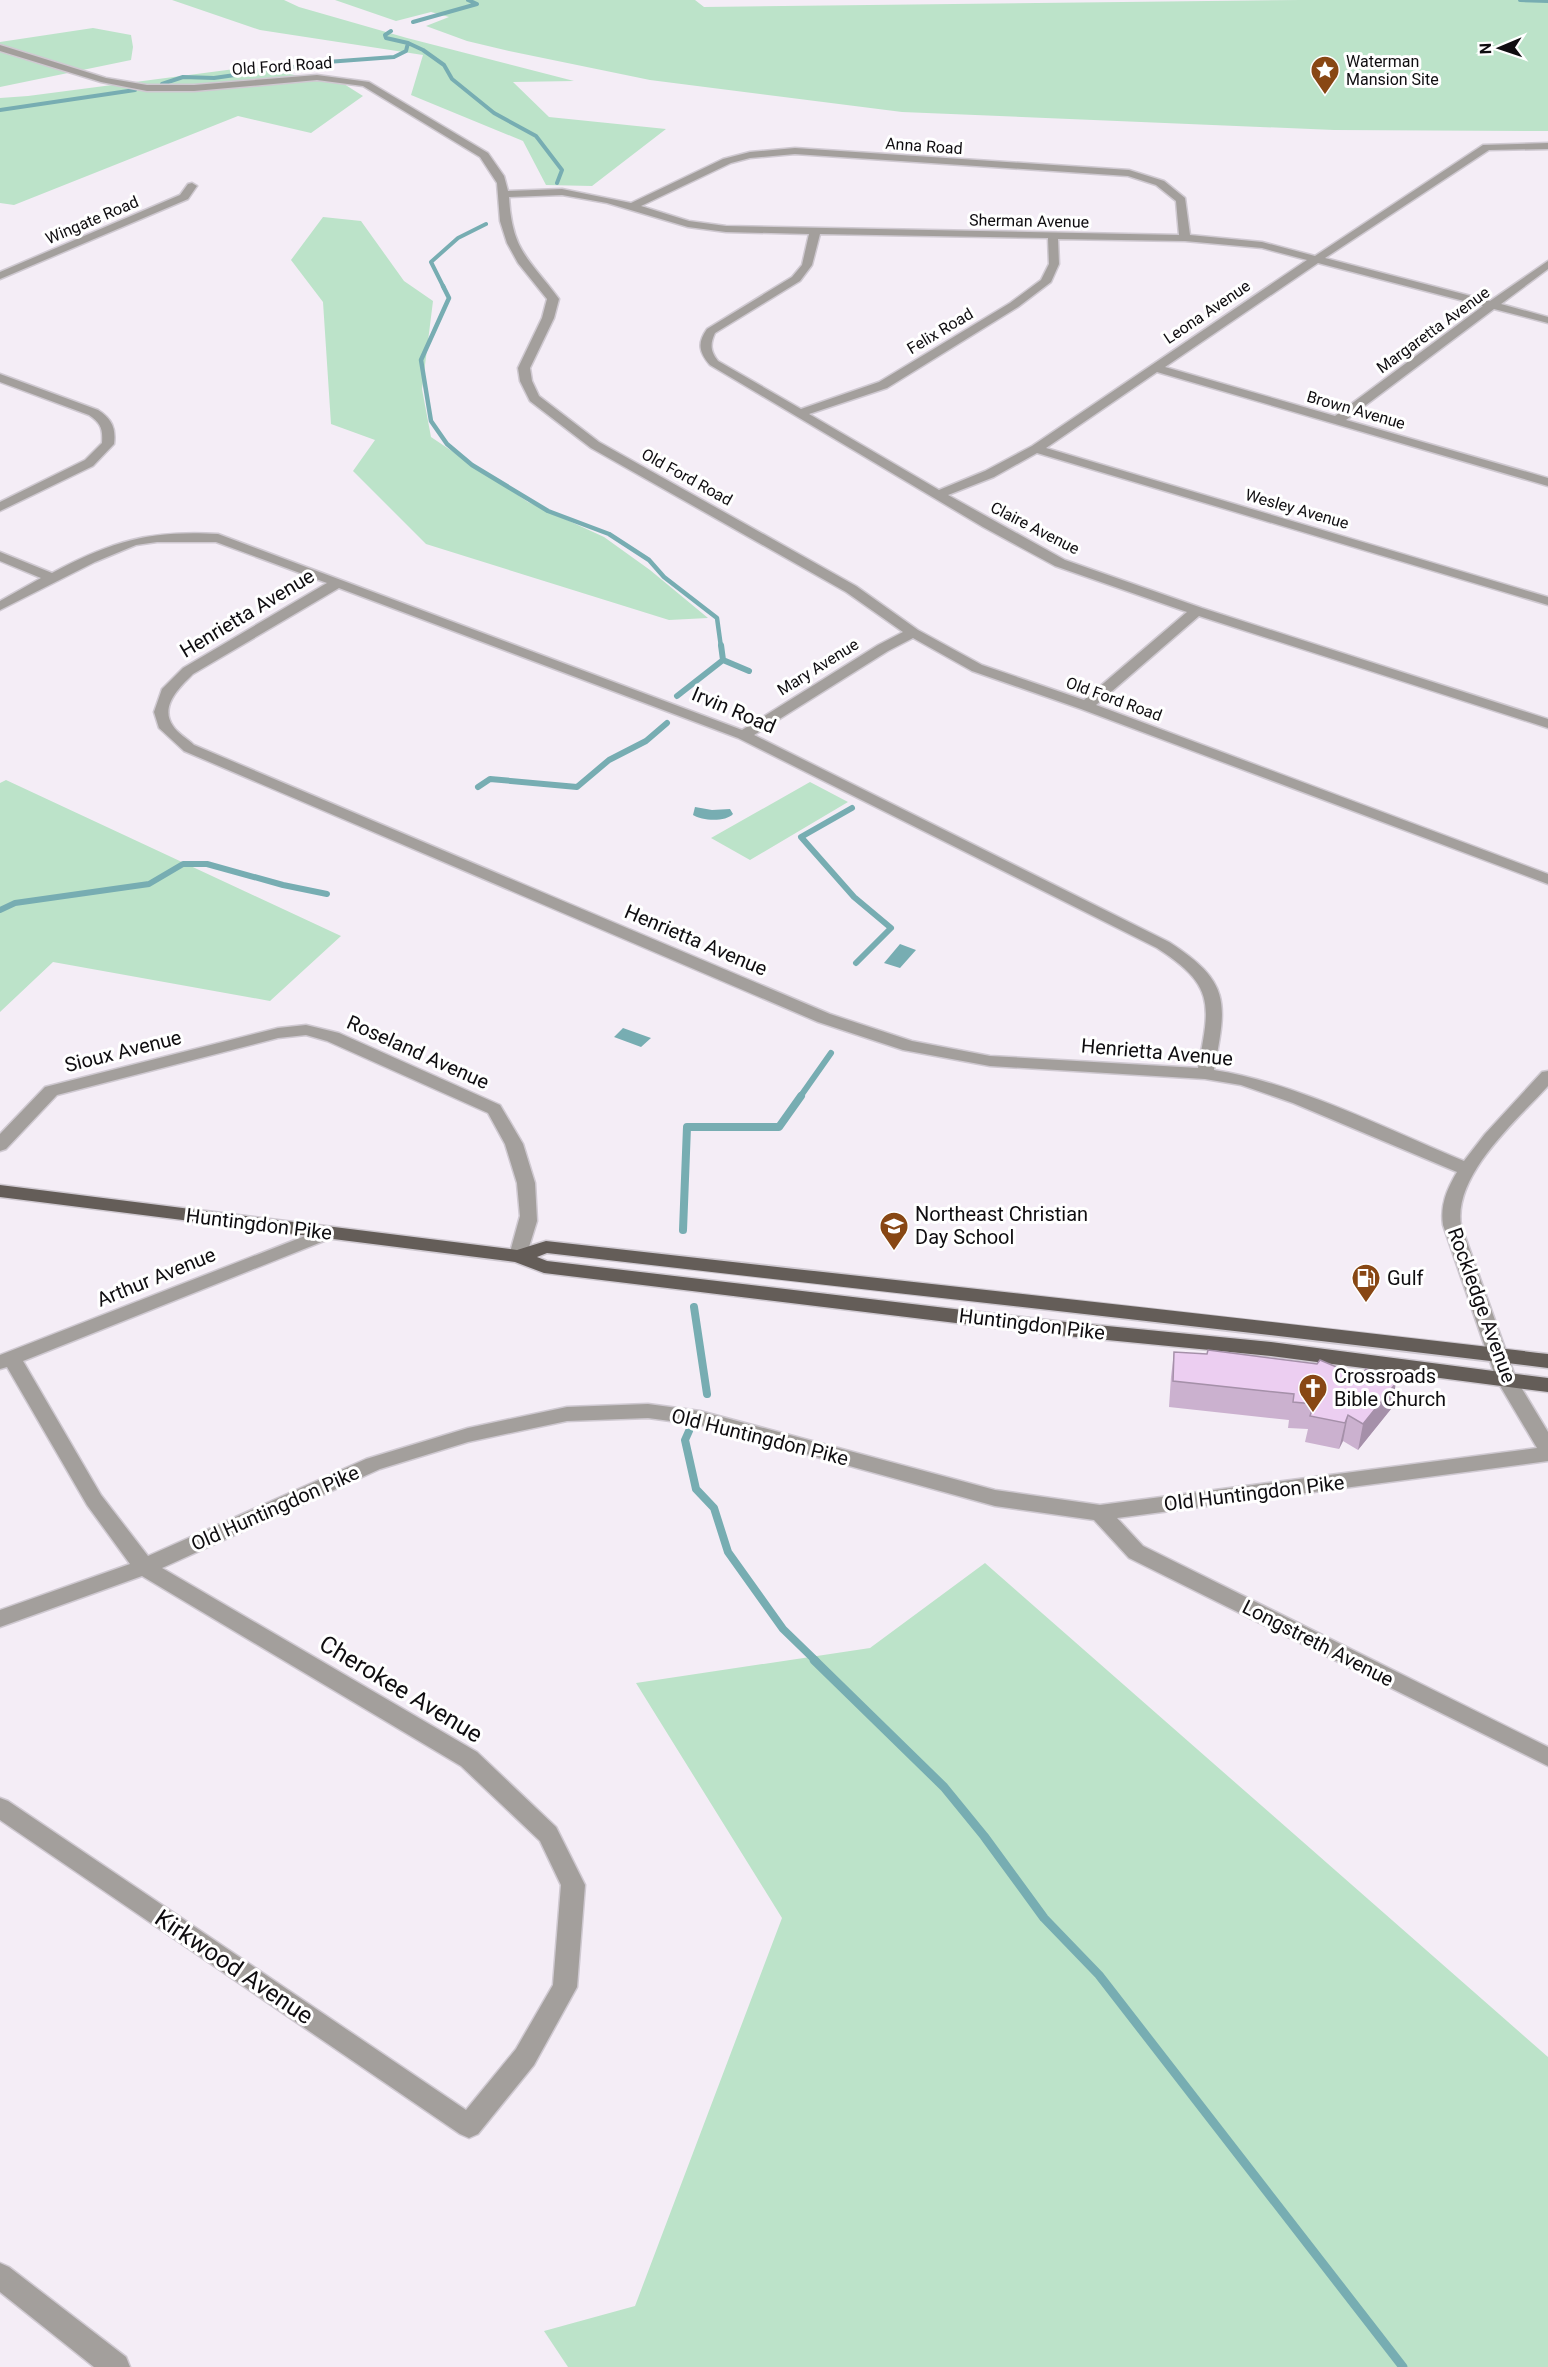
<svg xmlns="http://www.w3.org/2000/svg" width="1548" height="2367" font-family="Roboto,sans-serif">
<rect width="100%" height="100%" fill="#f4edf6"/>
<path fill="#bce3c9" d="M 172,0 L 284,0 L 299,7 L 407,38 L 574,81 L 513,82 L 549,117 L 666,129 L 592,186 L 546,185 L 523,141 L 411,95 L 423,55 L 260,30 Z
M 335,0 L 695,0 L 704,7 L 1301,0 L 1548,0 L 1548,131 L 1334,130 L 902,112 L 650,80 L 509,51 L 467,41 L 426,26 L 449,17 L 431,12 L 396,21 Z
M 93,28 L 131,35 L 133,47 L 131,60 L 0,87 L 0,42 Z
M 250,67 L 344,84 L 363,96 L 311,133 L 238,116 L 14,205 L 0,203 L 0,98 L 28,96 Z
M 323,217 L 361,221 L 404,281 L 433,301 L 422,389 L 431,437 L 528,502 L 604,537 L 650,570 L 708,618 L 669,620 L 426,544 L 353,471 L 375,440 L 331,424 L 323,302 L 291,260 Z
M 6,780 L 341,936 L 270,1001 L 53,962 L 0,1012 L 0,783 Z
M 810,782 L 848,802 L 750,860 L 711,838 Z
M 985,1563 L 1548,2057 L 1548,2367 L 568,2367 L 544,2331 L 635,2306 L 782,1918 L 636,1683 L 870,1648 Z"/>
<path fill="#77adb2" d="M 695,807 L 712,810 L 730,809 L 733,814 C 726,822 702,821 693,815 Z
M 900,944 L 916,950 L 900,968 L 884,963 Z
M 623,1028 L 651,1038 L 641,1047 L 614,1037 Z"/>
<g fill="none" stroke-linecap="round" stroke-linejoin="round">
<path stroke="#77adb2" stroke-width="4" d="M 1520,0 L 1548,1
M 413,22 L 477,4 L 468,0
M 391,31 L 385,35 L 386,38 L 408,43 L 423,50 L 444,65 L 452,79 L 494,113 L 536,136 L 562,170 L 557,183
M 289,69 L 300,64 L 394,57 L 406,51 L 408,43
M 162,84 L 183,77 L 214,78 L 256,72
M 0,110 L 135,90
M 444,288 L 431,262 L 458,238 L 486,224"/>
<path stroke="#77adb2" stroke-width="4.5" d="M 443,286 L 449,298 L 421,360 L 431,421 L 447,444 L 472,465 L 548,511 L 609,534 L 649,560 L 664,577 L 717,618 L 721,647"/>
<path stroke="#77adb2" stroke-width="6" d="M 723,660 L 749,671
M 677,696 L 723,660 L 721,645
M 478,787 L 490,779 L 577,787 L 609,760 L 646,741 L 667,723
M 852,808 L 801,837 L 854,897 L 891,928 L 856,963
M 0,910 L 15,903 L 149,884 L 183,864 L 207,864 L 283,885 L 327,894
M 800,1097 L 831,1053"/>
<path stroke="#77adb2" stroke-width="8" d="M 683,1230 L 687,1127 L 779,1127 L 801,1096
M 694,1307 L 707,1394
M 689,1431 L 685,1440 L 696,1489 L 714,1508 L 728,1552 L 783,1629 L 816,1661"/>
<path stroke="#77adb2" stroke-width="9" d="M 814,1660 L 944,1787 L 984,1836 L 1044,1918 L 1099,1975 L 1403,2367"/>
<g stroke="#cfc9d1" stroke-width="3">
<path id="minor" d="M 0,45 L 106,78 L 147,85 L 194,85 L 317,75 L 369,82 L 488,153 L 504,176 L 508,191 L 562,189 L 631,203 L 723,159 L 750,152 L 795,148 L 1129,170 L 1164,181 L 1185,198 L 1190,235 L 1262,242 L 1315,256 L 1483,145 L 1548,143 L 1548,149 L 1489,150 L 1325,258 L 1490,301 L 1548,261 L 1548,269 L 1501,304 L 1548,317 L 1548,323 L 1494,309 L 1346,420 L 1548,478 L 1548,486 L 1157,372 L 1046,448 L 1548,597 L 1548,605 L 1037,453 L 994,477 L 948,495 L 1065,560 L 1202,608 L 1548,719 L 1548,728 L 1199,616 L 1096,705 L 1548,874 L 1548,884 L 1081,709 L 972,671 L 913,638 L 888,651 L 754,735 L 1169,942 C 1231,982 1227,1002 1214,1070 C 1297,1083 1386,1129 1464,1161 L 1485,1134 L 1542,1072 L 1548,1071 L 1548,1086 C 1517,1120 1453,1175 1461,1225 L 1516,1379 L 1548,1432 L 1548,1461 L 1117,1518 L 1143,1546 L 1548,1747 L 1548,1766 L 1129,1558 L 1094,1520 L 995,1506 L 700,1425 L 648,1418 L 567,1421 L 468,1442 L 380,1469 L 162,1568 L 477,1752 L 556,1827 L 585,1885 L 577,1987 L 534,2065 L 478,2134 L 469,2138 L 460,2134 L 0,1820 L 0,1798 L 8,1801 L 466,2110 L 516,2049 L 553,1985 L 561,1885 L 540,1841 L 461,1766 L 142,1576 L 0,1627 L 0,1610 L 130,1564 L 87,1505 L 7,1367 L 0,1369 L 0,1355 L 328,1227 L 334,1229 L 337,1233 L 334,1237 L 23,1361 L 101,1495 L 148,1556 L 366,1459 L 468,1428 L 567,1407 L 648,1404 L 700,1411 L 995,1490 L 1100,1505 L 1537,1448 L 1496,1379 L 1443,1225 C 1440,1205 1447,1189 1457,1172 L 1293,1103 L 1241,1085 L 1205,1079 L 990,1066 L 903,1050 L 818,1022 L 184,751 L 159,728 L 154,712 L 162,689 L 183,668 L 327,583 L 216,542 L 157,542 L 136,545 L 95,562 L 0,610 L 0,601 L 41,578 L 0,561 L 0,552 L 52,573 C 112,541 150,530 218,534 L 742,730 L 878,645 L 903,632 L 846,592 L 591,448 L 530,401 L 520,381 L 518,368 L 542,318 L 547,299 L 518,263 L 507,243 L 500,221 L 497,183 L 480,157 L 363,86 L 317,80 L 194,91 L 147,91 L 101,82 L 0,51 ZM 795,154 L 1128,176 L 1156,185 L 1176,201 L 1179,235 L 726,226 L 689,221 L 641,206 L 731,163 L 750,158 ZM 562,195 L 607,203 L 688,227 L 726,232 L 809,234 L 802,265 L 792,277 L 707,329 C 697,343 699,352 710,365 L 983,527 L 1055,566 L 1187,612 L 1084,700 L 982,665 L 918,630 L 856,586 L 599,442 L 539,396 L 532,381 L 530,368 L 554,318 L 559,299 C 529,258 512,252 509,197 ZM 820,234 L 1048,238 L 1049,264 L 1041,280 L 1010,303 L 879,382 L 801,409 L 718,361 C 710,351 710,344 715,333 L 800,281 L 812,265 ZM 1058,239 L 1185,241 L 1262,248 L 1307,260 L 1032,446 L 985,471 L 939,490 L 809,414 L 887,388 L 1018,307 L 1051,282 L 1059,264 ZM 1318,263 L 1483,306 L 1335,416 L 1165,367 ZM 339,588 L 738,738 L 1157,948 C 1216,986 1210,1005 1198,1068 L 990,1056 L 912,1041 L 830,1014 L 194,745 C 188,739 177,733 173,726 C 159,706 180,687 193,674 Z
M 192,183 L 197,186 L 188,199 L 0,279 L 0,272 L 180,195 L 188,184 Z
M 0,374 L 98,410 C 112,419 116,428 114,444 L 93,466 L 0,511 L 0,502 L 85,460 L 102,443 C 103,429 101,423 89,415 L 0,382 Z
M 306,1025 L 339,1033 L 500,1105 L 523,1144 L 535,1183 L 537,1221 L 525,1260 L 518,1262 L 511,1260 L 509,1256 L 520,1216 L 517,1183 L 505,1144 L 488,1113 L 327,1041 L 306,1035 L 278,1038 L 57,1095 L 6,1149 L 0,1151 L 0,1134 L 45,1087 L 278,1028 Z
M 0,2263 L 9,2267 L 126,2357 L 130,2367 L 94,2367 L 0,2292 Z"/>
</g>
<g stroke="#cfc9d1" stroke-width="3">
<path id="major" d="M 0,1185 L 517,1250 L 546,1241 C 880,1279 1214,1314 1548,1354 L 1548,1368 C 1215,1327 880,1292 547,1253 L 537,1257 L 547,1261 L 1056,1321 L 1271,1342 L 1548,1378 L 1548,1392 L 1271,1356 L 1056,1335 L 544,1273 L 515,1262 L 0,1197 Z"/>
</g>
<use href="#minor" fill="#a39f9c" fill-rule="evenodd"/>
<use href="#major" fill="#645d58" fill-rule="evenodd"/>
</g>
<path fill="#cbb1cf" d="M 1174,1352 L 1391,1409 L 1358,1450 L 1343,1441 L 1339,1449 L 1305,1442 L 1308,1429 L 1288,1428 L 1289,1420 L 1169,1407 L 1171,1377 Z"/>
<path fill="#a590a9" d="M 1396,1383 L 1391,1409 L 1358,1450 L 1363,1424 Z
M 1348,1415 L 1343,1441 L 1339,1449 L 1345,1423 Z"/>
<path fill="#eccef1" stroke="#a590a9" stroke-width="1.5" d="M 1208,1350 L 1317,1364 L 1320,1360 L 1360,1377 L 1366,1369 L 1396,1383 L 1363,1424 L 1348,1415 L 1345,1423 L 1310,1416 L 1314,1404 L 1293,1402 L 1294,1394 L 1173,1381 L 1174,1352 L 1207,1354 Z"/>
<defs>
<g id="sight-pin" transform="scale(1.5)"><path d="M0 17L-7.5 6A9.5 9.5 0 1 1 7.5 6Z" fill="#884714" stroke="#fff"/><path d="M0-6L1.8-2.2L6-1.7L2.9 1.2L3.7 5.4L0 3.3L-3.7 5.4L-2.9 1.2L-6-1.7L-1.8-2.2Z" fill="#fff"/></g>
<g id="school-pin" transform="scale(1.5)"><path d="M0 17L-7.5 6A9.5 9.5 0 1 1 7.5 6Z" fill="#884714" stroke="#fff"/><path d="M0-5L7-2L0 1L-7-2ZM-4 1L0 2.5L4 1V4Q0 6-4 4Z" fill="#fff"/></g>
<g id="fuel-pin" transform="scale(1.5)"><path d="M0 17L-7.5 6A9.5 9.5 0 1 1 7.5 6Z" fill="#884714" stroke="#fff"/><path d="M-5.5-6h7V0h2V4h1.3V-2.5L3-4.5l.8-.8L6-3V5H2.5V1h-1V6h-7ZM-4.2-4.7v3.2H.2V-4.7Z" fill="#fff"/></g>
<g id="church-pin" transform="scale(1.5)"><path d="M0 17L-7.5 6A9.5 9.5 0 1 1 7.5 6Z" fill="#884714" stroke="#fff"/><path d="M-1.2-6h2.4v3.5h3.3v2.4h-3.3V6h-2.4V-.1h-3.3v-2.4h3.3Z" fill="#fff"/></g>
</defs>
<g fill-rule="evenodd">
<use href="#sight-pin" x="1325" y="70"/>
<use href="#school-pin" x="894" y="1226"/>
<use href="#fuel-pin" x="1366" y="1278"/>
<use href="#church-pin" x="1313" y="1388"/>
</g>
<g text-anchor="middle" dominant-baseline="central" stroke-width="6" stroke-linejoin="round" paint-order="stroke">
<g font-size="16" fill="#0f0d10" stroke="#fff" text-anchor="start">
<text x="1346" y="61">Waterman<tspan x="1346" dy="18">Mansion Site</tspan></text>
</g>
<g font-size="16" fill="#0f0d10" stroke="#fff">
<text transform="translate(282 66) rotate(-4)">Old Ford Road</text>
<text transform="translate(924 146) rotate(4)">Anna Road</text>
<text transform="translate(92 220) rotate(-23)">Wingate Road</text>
<text transform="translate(1029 221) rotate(1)">Sherman Avenue</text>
<text transform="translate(1207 312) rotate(-34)">Leona Avenue</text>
<text transform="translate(1433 330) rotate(-36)">Margaretta Avenue</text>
<text transform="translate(940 331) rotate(-31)">Felix Road</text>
<text transform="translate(1356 410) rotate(16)">Brown Avenue</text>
<text transform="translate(687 477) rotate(29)">Old Ford Road</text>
<text transform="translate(1297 509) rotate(16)">Wesley Avenue</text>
<text transform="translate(1035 528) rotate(27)">Claire Avenue</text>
<text transform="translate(818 667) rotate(-32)">Mary Avenue</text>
<text transform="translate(1114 699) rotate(20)">Old Ford Road</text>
</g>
<g font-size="20" fill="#0f0d10" stroke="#fff">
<text transform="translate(247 613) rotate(-31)">Henrietta Avenue</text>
<text transform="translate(734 710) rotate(23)">Irvin Road</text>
<text transform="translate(696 940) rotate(23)">Henrietta Avenue</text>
<text transform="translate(123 1051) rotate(-14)">Sioux Avenue</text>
<text transform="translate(418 1052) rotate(24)">Roseland Avenue</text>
<text transform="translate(1157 1052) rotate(5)">Henrietta Avenue</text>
<text transform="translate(259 1224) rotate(7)">Huntingdon Pike</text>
<text transform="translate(156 1277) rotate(-22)">Arthur Avenue</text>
<text transform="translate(1482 1305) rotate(70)">Rockledge Avenue</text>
<text transform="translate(1032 1324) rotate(7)">Huntingdon Pike</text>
<text transform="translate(760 1437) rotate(14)">Old Huntingdon Pike</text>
<text transform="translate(1254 1493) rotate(-7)">Old Huntingdon Pike</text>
<text transform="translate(275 1508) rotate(-24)">Old Huntingdon Pike</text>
<text transform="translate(1318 1643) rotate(27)">Longstreth Avenue</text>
</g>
<g font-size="20" fill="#0f0d10" stroke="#fff" text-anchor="start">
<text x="915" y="1214">Northeast Christian<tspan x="915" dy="23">Day School</tspan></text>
<text x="1387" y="1278">Gulf</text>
<text x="1334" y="1376">Crossroads<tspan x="1334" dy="23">Bible Church</tspan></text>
</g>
<g font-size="24" fill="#0f0d10" stroke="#fff">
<text transform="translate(401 1689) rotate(31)">Cherokee Avenue</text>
<text transform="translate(234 1967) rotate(34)">Kirkwood Avenue</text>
</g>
</g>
<g transform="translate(1500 48) rotate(268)" stroke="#ffffff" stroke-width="4.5" paint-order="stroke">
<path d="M0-4.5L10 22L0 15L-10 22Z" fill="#0f0d10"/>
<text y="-9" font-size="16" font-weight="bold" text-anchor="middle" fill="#0f0d10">N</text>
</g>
</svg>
